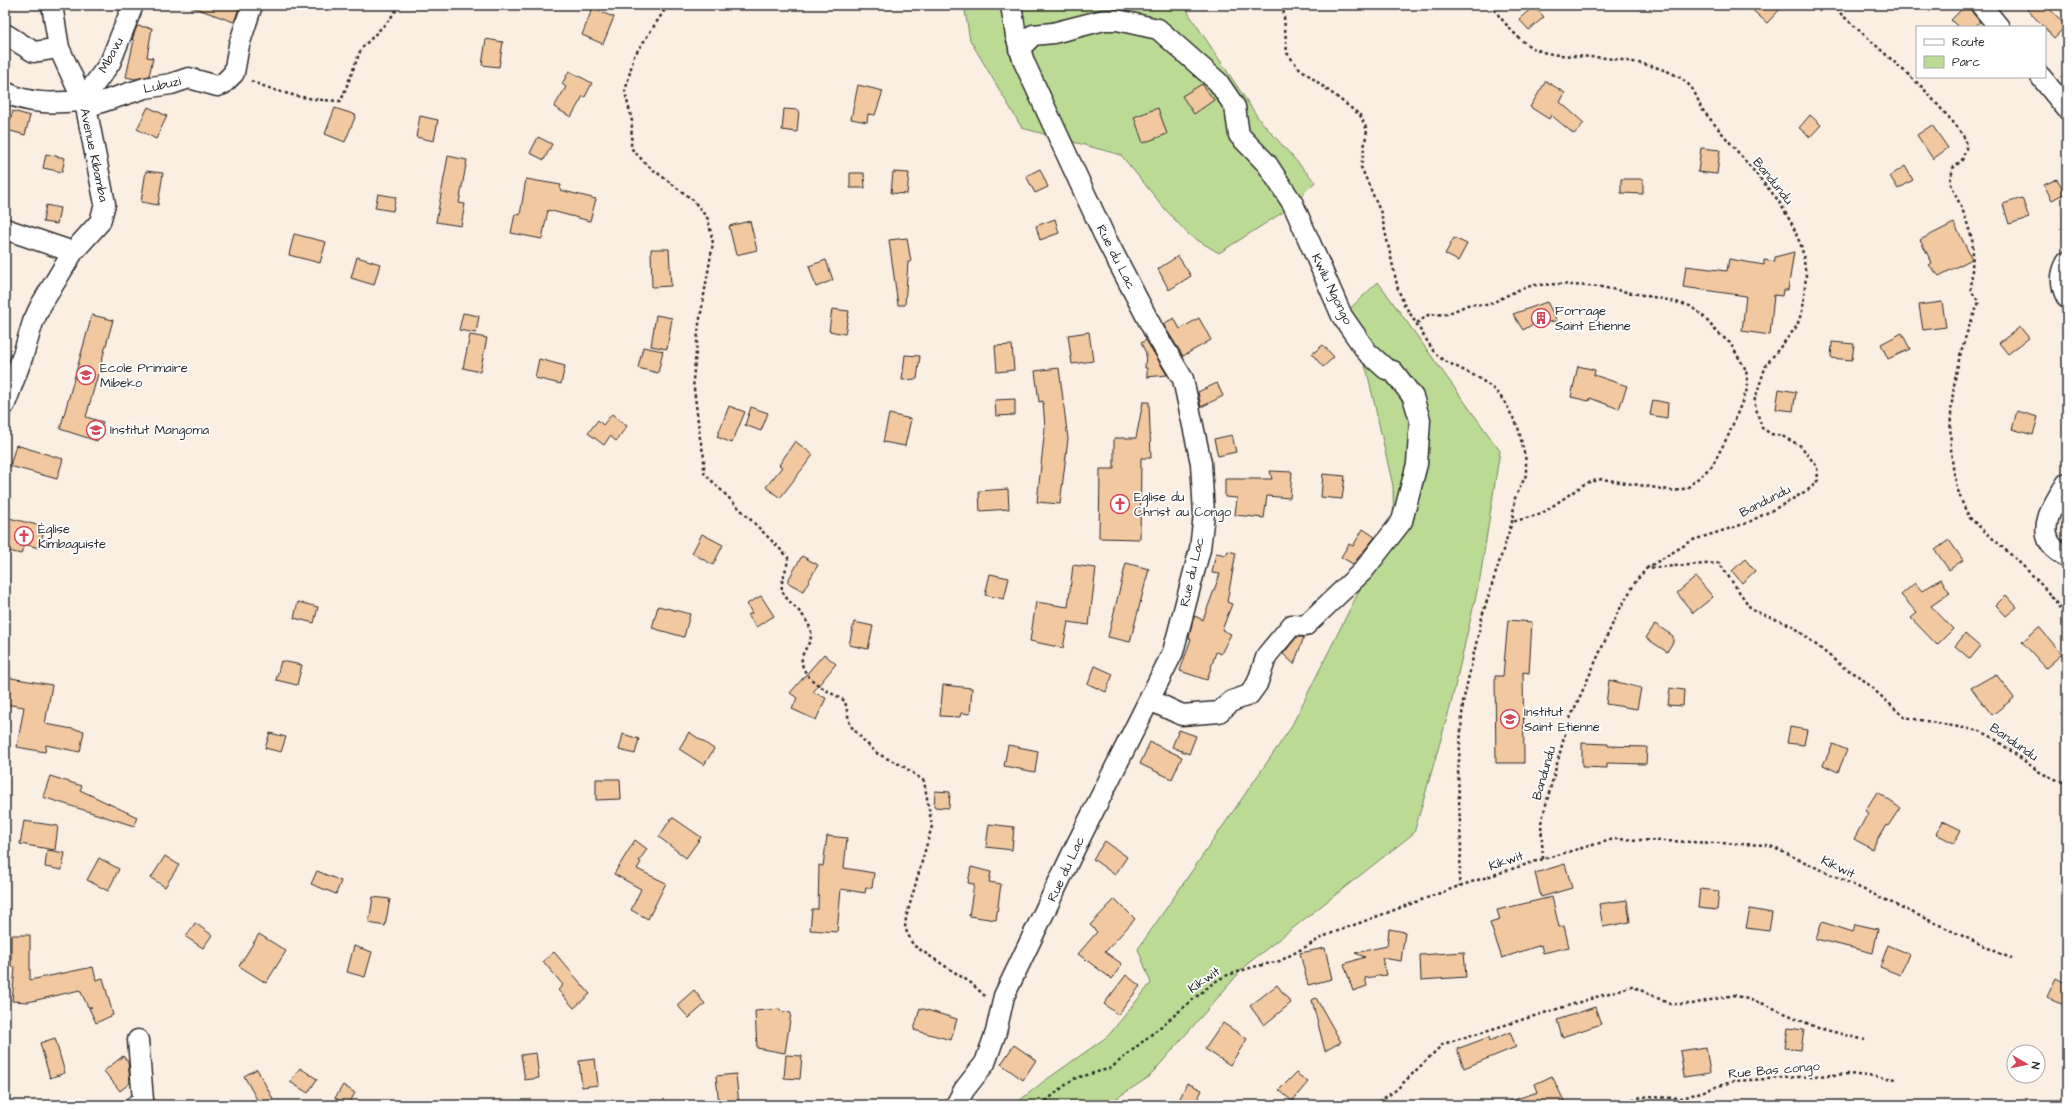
<svg xmlns="http://www.w3.org/2000/svg" width="2072" height="1110" font-family="'Architects Daughter',sans-serif">
<rect width="100%" height="100%" fill="#fbeee3"/>
<filter id="ink" filterUnits="userSpaceOnUse"><feTurbulence type="fractalNoise" baseFrequency=".025" numOctaves="2"/><feDisplacementMap in="SourceGraphic" scale="8" xChannelSelector="R" yChannelSelector="G"/><feConvolveMatrix kernelMatrix="1 2 1 2 8 2 1 2 1" color-interpolation-filters="sRGB"/></filter>
<g filter="url(#ink)">
<path fill="#bbdb95" stroke="#738360" d="M 964,5 L 1186,5 L 1189,14 L 1259,119 L 1315,182 L 1288,209 L 1219,253 L 1189,235 L 1165,209 L 1121,155 L 1022,128 L 970,40 Z
M 1378,282 L 1500,451 L 1480,578 L 1451,704 L 1414,833 L 1246,965 L 1149,1077 L 1106,1105 L 1014,1105 L 1043,1082 L 1108,1036 L 1151,983 L 1138,949 L 1290,729 L 1370,569 L 1394,539 L 1393,486 L 1367,371 L 1342,316 Z"/>
<path fill="#f2c8a1" stroke="#2b2b2b" d="M 193,5 L 240,5 L 234,22 L 192,7 Z
M 1747,5 L 1784,5 L 1767,23 Z
M 1966,5 L 1970,5 L 1972,12 L 1980,22 L 1974,27 L 1958,27 L 1951,20 Z
M 2023,5 L 2046,5 L 2066,26 L 2054,38 Z
M 1534,6 L 1544,17 L 1529,30 L 1519,19 Z
M 592,9 L 614,17 L 603,44 L 582,35 Z
M 137,26 L 152,28 L 147,57 L 153,58 L 149,76 L 135,79 L 126,77 L 134,40 L 132,40 Z
M 486,39 L 503,42 L 499,67 L 482,65 Z
M 569,71 L 592,83 L 585,97 L 583,96 L 571,117 L 554,107 L 566,87 L 562,84 Z
M 1546,81 L 1565,93 L 1560,102 L 1584,123 L 1574,134 L 1551,115 L 1549,119 L 1530,107 Z
M 1202,84 L 1214,100 L 1194,114 L 1182,96 Z
M 858,85 L 883,91 L 875,115 L 868,114 L 867,122 L 851,119 Z
M 148,107 L 167,116 L 156,139 L 137,129 Z
M 335,108 L 356,115 L 345,142 L 325,134 Z
M 1158,108 L 1167,134 L 1143,143 L 1134,117 Z
M 784,109 L 799,110 L 797,132 L 782,130 Z
M 13,111 L 30,116 L 25,135 L 7,130 Z
M 1810,115 L 1821,125 L 1810,137 L 1799,128 Z
M 420,116 L 438,120 L 434,141 L 416,137 Z
M 1932,125 L 1948,148 L 1933,159 L 1917,135 Z
M 538,137 L 552,144 L 544,160 L 530,153 Z
M 1701,148 L 1720,150 L 1717,174 L 1698,172 Z
M 46,154 L 65,158 L 62,172 L 43,168 Z
M 448,156 L 467,160 L 459,203 L 465,204 L 461,226 L 436,222 Z
M 1905,166 L 1913,180 L 1898,189 L 1890,176 Z
M 1040,169 L 1048,187 L 1035,193 L 1026,176 Z
M 146,171 L 163,173 L 158,205 L 141,202 Z
M 893,172 L 909,173 L 907,194 L 891,193 Z
M 850,173 L 864,173 L 865,188 L 850,188 Z
M 526,179 L 561,185 L 560,190 L 596,199 L 590,221 L 548,210 L 542,239 L 511,233 L 515,214 L 520,215 Z
M 1621,179 L 1643,179 L 1643,194 L 1621,193 Z
M 2057,179 L 2065,193 L 2052,200 L 2044,185 Z
M 378,194 L 396,197 L 393,211 L 375,208 Z
M 2022,198 L 2029,218 L 2009,224 L 2003,204 Z
M 46,205 L 60,208 L 57,224 L 43,222 Z
M 1055,219 L 1059,233 L 1040,240 L 1036,226 Z
M 750,221 L 757,250 L 736,255 L 729,226 Z
M 1954,223 L 1972,259 L 1939,276 L 1929,265 L 1932,263 L 1920,240 Z
M 294,234 L 326,242 L 320,263 L 289,255 Z
M 907,238 L 911,262 L 908,262 L 905,305 L 898,305 L 889,240 Z
M 1454,238 L 1467,244 L 1458,261 L 1445,254 Z
M 651,249 L 669,249 L 671,286 L 652,287 Z
M 1794,252 L 1788,290 L 1783,290 L 1782,296 L 1774,295 L 1770,335 L 1742,331 L 1746,296 L 1683,287 L 1686,266 L 1727,271 L 1729,259 L 1764,265 L 1764,260 L 1775,262 L 1775,257 Z
M 1178,256 L 1191,276 L 1169,290 L 1158,269 Z
M 357,257 L 380,264 L 374,285 L 351,278 Z
M 826,260 L 833,280 L 816,287 L 809,266 Z
M 1547,302 L 1557,321 L 1535,323 L 1523,330 L 1513,314 Z
M 1942,302 L 1946,327 L 1923,330 L 1919,305 Z
M 832,309 L 849,311 L 845,334 L 829,331 Z
M 463,313 L 479,316 L 476,333 L 459,330 Z
M 92,315 L 113,320 L 86,417 L 103,422 L 97,441 L 60,429 Z
M 656,315 L 672,318 L 667,349 L 651,346 Z
M 1174,318 L 1180,329 L 1199,318 L 1211,340 L 1183,356 L 1163,324 Z
M 2020,327 L 2029,338 L 2008,354 L 1999,343 Z
M 1089,332 L 1093,361 L 1072,364 L 1068,335 Z
M 1902,333 L 1910,349 L 1888,359 L 1881,344 Z
M 470,335 L 487,338 L 480,372 L 463,368 Z
M 1146,340 L 1167,375 L 1147,377 L 1147,368 L 1145,368 L 1146,353 L 1141,343 Z
M 1832,342 L 1854,344 L 1852,360 L 1831,358 Z
M 1012,345 L 1014,370 L 997,372 L 995,346 Z
M 1323,345 L 1334,357 L 1323,367 L 1312,354 Z
M 643,347 L 663,351 L 658,373 L 638,368 Z
M 905,355 L 920,356 L 917,379 L 902,380 Z
M 539,359 L 565,366 L 561,384 L 535,378 Z
M 1578,366 L 1595,370 L 1594,375 L 1627,386 L 1619,409 L 1590,398 L 1589,401 L 1571,397 Z
M 1059,368 L 1068,439 L 1060,504 L 1037,502 L 1045,428 L 1043,401 L 1039,402 L 1035,371 Z
M 1217,383 L 1223,396 L 1201,407 L 1198,392 Z
M 1779,389 L 1796,392 L 1793,411 L 1776,409 Z
M 1015,399 L 1015,415 L 996,416 L 995,400 Z
M 1653,400 L 1668,403 L 1667,418 L 1650,415 Z
M 1143,402 L 1149,402 L 1151,458 L 1141,458 L 1140,539 L 1099,538 L 1100,469 L 1114,469 L 1114,438 L 1136,438 Z
M 729,406 L 745,412 L 732,443 L 717,437 Z
M 751,407 L 768,413 L 761,431 L 745,425 Z
M 2017,411 L 2038,417 L 2033,435 L 2012,429 Z
M 612,414 L 627,426 L 616,441 L 610,436 L 604,445 L 588,433 L 598,420 L 603,425 Z
M 889,414 L 911,419 L 905,446 L 883,442 Z
M 1232,435 L 1236,452 L 1218,456 L 1214,439 Z
M 795,441 L 813,455 L 780,498 L 766,487 L 782,467 L 779,465 Z
M 16,445 L 63,459 L 57,479 L 10,466 Z
M 1270,471 L 1292,472 L 1290,498 L 1267,496 L 1264,518 L 1235,515 L 1237,498 L 1225,497 L 1225,479 L 1272,479 Z
M 1323,474 L 1345,476 L 1342,499 L 1321,497 Z
M 1008,489 L 1009,509 L 980,511 L 979,491 Z
M 5,517 L 45,527 L 39,548 L 24,544 L 21,554 L 5,550 Z
M 1363,529 L 1375,537 L 1353,564 L 1341,557 L 1349,544 L 1353,546 Z
M 702,534 L 723,545 L 713,565 L 692,553 Z
M 1949,540 L 1963,560 L 1949,570 L 1935,550 Z
M 1228,551 L 1236,553 L 1227,602 L 1232,604 L 1222,630 L 1231,634 L 1221,654 L 1216,652 L 1207,680 L 1180,671 L 1191,639 L 1189,638 L 1193,620 L 1195,616 L 1203,620 L 1220,574 L 1212,573 L 1216,553 L 1226,555 Z
M 802,556 L 818,565 L 803,591 L 787,582 Z
M 1745,559 L 1755,571 L 1742,583 L 1732,571 Z
M 1126,563 L 1149,569 L 1130,642 L 1108,637 Z
M 1073,565 L 1096,568 L 1089,625 L 1068,622 L 1063,648 L 1030,641 L 1036,602 L 1068,607 Z
M 990,574 L 1009,578 L 1004,599 L 985,595 Z
M 1696,577 L 1713,597 L 1693,613 L 1677,593 Z
M 1941,579 L 1950,593 L 1931,606 L 1953,629 L 1937,645 L 1911,618 L 1917,613 L 1901,595 L 1915,583 L 1922,591 Z
M 2006,595 L 2017,607 L 2006,616 L 1996,605 Z
M 761,596 L 774,616 L 756,627 L 748,615 L 752,613 L 747,604 Z
M 298,602 L 318,607 L 314,623 L 294,618 Z
M 658,606 L 690,614 L 684,637 L 652,628 Z
M 1508,620 L 1532,622 L 1529,673 L 1523,672 L 1524,763 L 1496,763 L 1495,676 L 1503,676 Z
M 854,622 L 873,626 L 868,649 L 849,645 Z
M 1655,624 L 1673,636 L 1673,642 L 1667,652 L 1646,638 Z
M 2039,627 L 2062,654 L 2046,668 L 2022,642 Z
M 1965,634 L 1980,647 L 1970,659 L 1955,646 Z
M 1297,637 L 1304,637 L 1294,664 L 1283,654 Z
M 824,654 L 836,664 L 813,692 L 826,698 L 816,720 L 792,709 L 797,698 L 790,693 Z
M 281,661 L 302,665 L 297,685 L 276,680 Z
M 1095,666 L 1113,674 L 1106,692 L 1088,684 Z
M 1996,674 L 2014,698 L 1992,715 L 1971,688 Z
M 5,677 L 52,685 L 45,724 L 84,731 L 80,752 L 46,745 L 45,752 L 17,747 L 24,707 L 5,704 Z
M 1609,680 L 1641,688 L 1637,709 L 1606,704 Z
M 943,685 L 972,688 L 970,714 L 961,713 L 960,717 L 940,716 Z
M 1670,688 L 1684,690 L 1683,706 L 1668,705 Z
M 1790,727 L 1807,730 L 1804,745 L 1787,743 Z
M 1179,730 L 1196,736 L 1189,754 L 1172,747 Z
M 689,732 L 714,749 L 704,765 L 679,749 Z
M 270,733 L 286,737 L 281,752 L 265,748 Z
M 623,734 L 639,739 L 635,754 L 619,750 Z
M 1150,742 L 1182,757 L 1172,779 L 1140,764 Z
M 1582,743 L 1608,744 L 1608,746 L 1647,747 L 1646,764 L 1607,763 L 1607,768 L 1582,767 Z
M 1833,744 L 1847,750 L 1838,772 L 1823,765 Z
M 1008,745 L 1038,751 L 1035,772 L 1004,766 Z
M 50,776 L 82,786 L 80,790 L 137,817 L 134,826 L 43,797 Z
M 596,779 L 620,779 L 621,799 L 596,800 Z
M 935,791 L 950,792 L 949,808 L 934,807 Z
M 1877,792 L 1900,808 L 1888,826 L 1886,825 L 1872,849 L 1854,839 L 1868,813 L 1865,811 Z
M 672,817 L 701,837 L 686,858 L 659,837 Z
M 24,821 L 58,826 L 55,850 L 20,844 Z
M 1943,821 L 1961,830 L 1954,843 L 1936,834 Z
M 989,824 L 1014,827 L 1012,850 L 986,847 Z
M 827,836 L 847,838 L 844,868 L 874,873 L 872,888 L 866,888 L 865,893 L 841,889 L 837,932 L 810,930 L 812,909 L 818,909 L 819,865 L 823,866 Z
M 635,840 L 647,849 L 639,861 L 641,862 L 637,869 L 666,883 L 648,919 L 631,910 L 641,889 L 614,874 Z
M 1105,841 L 1127,857 L 1115,875 L 1093,859 Z
M 47,850 L 65,853 L 62,870 L 45,867 Z
M 165,856 L 179,865 L 165,887 L 151,878 Z
M 99,858 L 119,869 L 108,891 L 87,880 Z
M 1565,864 L 1572,888 L 1541,897 L 1535,873 Z
M 971,867 L 991,872 L 989,882 L 1001,884 L 996,920 L 969,916 L 974,884 L 968,883 Z
M 317,871 L 341,881 L 336,894 L 311,884 Z
M 1700,889 L 1719,891 L 1717,910 L 1698,908 Z
M 373,897 L 390,899 L 385,926 L 369,923 Z
M 1552,897 L 1559,927 L 1564,926 L 1569,947 L 1543,953 L 1541,945 L 1502,958 L 1490,923 L 1500,920 L 1497,910 Z
M 1115,899 L 1135,919 L 1105,952 L 1122,964 L 1112,979 L 1078,954 L 1097,932 L 1090,925 Z
M 1627,900 L 1630,922 L 1603,927 L 1599,904 Z
M 1750,909 L 1772,913 L 1769,931 L 1746,928 Z
M 1822,922 L 1853,932 L 1855,924 L 1878,929 L 1873,953 L 1816,939 Z
M 195,923 L 212,935 L 203,948 L 186,937 Z
M 1389,929 L 1405,932 L 1401,961 L 1382,958 L 1386,975 L 1365,978 L 1367,986 L 1353,991 L 1344,964 L 1365,957 L 1355,953 L 1387,946 Z
M 259,934 L 286,951 L 266,983 L 239,966 Z
M 11,935 L 30,935 L 30,980 L 93,967 L 96,980 L 103,978 L 113,1015 L 96,1023 L 89,1008 L 92,1007 L 88,1007 L 80,990 L 28,1002 L 12,1001 L 15,967 L 11,967 Z
M 1888,945 L 1909,954 L 1900,975 L 1880,967 Z
M 354,946 L 372,952 L 365,977 L 347,972 Z
M 1325,948 L 1332,979 L 1308,985 L 1300,953 Z
M 554,952 L 590,994 L 574,1008 L 558,990 L 563,985 L 543,961 Z
M 1464,952 L 1466,977 L 1421,980 L 1420,955 Z
M 1126,975 L 1140,986 L 1118,1015 L 1104,1004 Z
M 2056,978 L 2067,984 L 2067,1007 L 2047,997 Z
M 1277,985 L 1291,1003 L 1264,1025 L 1250,1006 Z
M 694,990 L 705,1004 L 689,1018 L 677,1005 Z
M 1316,998 L 1341,1042 L 1325,1051 L 1312,1000 Z
M 1595,1007 L 1601,1024 L 1562,1037 L 1557,1020 Z
M 920,1008 L 957,1019 L 951,1040 L 914,1030 Z
M 780,1009 L 780,1011 L 791,1013 L 785,1053 L 757,1048 L 755,1011 Z
M 1223,1023 L 1247,1039 L 1230,1065 L 1205,1049 Z
M 1788,1028 L 1804,1030 L 1801,1050 L 1785,1048 Z
M 1510,1032 L 1516,1047 L 1464,1068 L 1457,1049 L 1489,1037 L 1490,1041 Z
M 55,1038 L 65,1073 L 50,1078 L 40,1043 Z
M 1014,1045 L 1036,1060 L 1023,1080 L 1001,1064 Z
M 1706,1047 L 1710,1073 L 1684,1077 L 1680,1051 Z
M 536,1053 L 539,1078 L 525,1080 L 521,1055 Z
M 786,1055 L 802,1056 L 800,1079 L 784,1078 Z
M 123,1056 L 128,1062 L 130,1083 L 120,1091 L 104,1071 Z
M 595,1059 L 598,1085 L 582,1087 L 579,1061 Z
M 300,1068 L 317,1079 L 308,1093 L 290,1082 Z
M 257,1069 L 273,1099 L 262,1105 L 260,1105 L 244,1076 Z
M 1296,1073 L 1308,1082 L 1292,1101 L 1279,1090 Z
M 736,1074 L 739,1105 L 719,1105 L 716,1076 Z
M 1552,1076 L 1566,1105 L 1507,1105 L 1507,1102 L 1538,1092 L 1535,1084 Z
M 1187,1083 L 1202,1090 L 1195,1105 L 1177,1105 Z
M 343,1085 L 355,1093 L 348,1105 L 335,1098 Z"/>
<g fill="none" stroke-linecap="round" stroke-linejoin="round">
<g stroke="#2b2b2b" stroke-width="23">
<path id="minor" d="M 1981,5 L 1999,27
M 5,34 L 34,52 L 59,48
M 1019,49 L 1033,35 L 1053,33 L 1104,20 L 1117,20 L 1158,29 L 1218,82 L 1235,107 L 1239,135 L 1267,164 L 1293,204 L 1342,316 L 1367,352 L 1386,369 L 1393,371 L 1413,397 L 1420,420 L 1417,464 L 1402,521 L 1363,571 L 1305,626 L 1292,625 L 1267,655 L 1257,684 L 1249,695 L 1232,701 L 1219,712 L 1182,715 L 1150,700
M 2041,77 L 2067,109
M 5,92 C 30,105 55,103 82,101 L 110,63 L 133,5
M 86,107 L 145,88 L 171,84 L 189,78 L 217,86 L 223,84 L 234,73 L 239,45 L 252,5
M 5,229 L 73,252
M 2067,262 C 2060,274 2060,285 2067,298
M 5,404 L 23,355 L 33,322 L 41,305 L 73,252 L 100,222 L 105,204 L 86,107 L 59,48 L 52,5
M 2067,483 C 2056,500 2035,529 2054,548 C 2058,552 2063,554 2067,557
M 136,1105 L 143,1100 L 138,1040
M 956,1105 L 964,1090 L 985,1063 L 996,1032 L 1004,996 L 1075,848 L 1173,652 L 1200,549 L 1204,514 L 1201,463 L 1183,379 L 1154,331 L 1104,235 L 1024,62 L 1016,36 L 1011,5"/>
</g>
<path stroke="#2b2b2b" stroke-width="2.5" stroke-dasharray="3 3" stroke-linecap="butt" d="M 668,5 L 634,56 L 625,92 L 632,121 L 631,148 L 647,165 L 693,200 L 708,219 L 713,243 L 699,324 L 693,380 L 700,438 L 704,457 L 704,473 L 788,557 C 788,568 780,581 782,589 C 784,602 808,613 811,632 C 812,642 806,646 803,654 C 795,677 830,692 845,701 L 850,725 L 864,741 L 878,754 L 903,766 L 924,781 L 932,826 L 906,918 L 905,928 L 913,945 L 971,983 L 985,996
M 1283,5 L 1287,53 L 1298,67 L 1360,115 L 1367,130 L 1361,167 L 1381,213 L 1398,289 L 1404,304 L 1434,352 L 1443,360 L 1479,378 L 1495,390 L 1504,401 L 1518,427 L 1526,461 L 1526,475 L 1515,498 L 1512,522 L 1483,613 L 1463,702 L 1458,774 L 1461,849 L 1459,886
M 1490,5 C 1503,20 1516,39 1533,48 C 1551,57 1571,55 1590,57 C 1616,58 1670,65 1688,84 C 1695,91 1698,100 1701,108 L 1778,200 L 1792,224 L 1802,248 L 1806,275 L 1803,308 L 1797,326 L 1766,365 L 1754,402 L 1762,428 L 1771,434 L 1782,436 L 1801,446 L 1817,467 L 1818,480 L 1811,488 L 1786,503 L 1747,523 L 1693,540 L 1647,568
M 1831,5 L 1922,87 L 1958,128 L 1966,140 L 1966,149 L 1962,160 L 1953,168 L 1950,182 L 1965,216 L 1972,239 L 1973,249 L 1971,291 L 1979,302 C 1974,315 1968,328 1964,342 C 1948,392 1942,472 1970,518 C 2004,550 2044,579 2067,620
M 251,81 C 282,94 307,100 341,101 L 361,49 L 389,20 L 400,5
M 1417,323 L 1428,315 L 1447,314 L 1470,304 L 1488,305 L 1518,290 L 1534,285 L 1560,284 L 1601,287 L 1668,300 L 1690,306 L 1702,315 L 1717,332 L 1730,343 L 1746,370 L 1748,387 L 1729,434 L 1712,466 L 1687,488 L 1675,491 L 1602,479 L 1586,483 L 1541,514 L 1512,522
M 1543,859 L 1541,823 L 1568,723 L 1617,614 L 1636,581 L 1647,568 L 1719,563 L 1752,610 L 1793,626 L 1843,667 L 1859,676 L 1904,717 L 1980,731 L 1992,737 L 2041,773 L 2067,784
M 1041,1105 L 1073,1079 L 1111,1068 L 1213,983 L 1225,976 L 1253,967 L 1280,961 L 1327,935 L 1459,886 L 1543,859 L 1614,839 L 1768,845 L 2012,959
M 1374,1105 L 1396,1090 L 1443,1044 L 1632,986 L 1670,1004 L 1692,1004 L 1734,995 L 1764,1004 L 1818,1028 L 1865,1040
M 1609,1105 L 1642,1097 L 1683,1098 L 1734,1081 L 1848,1074 L 1897,1079"/>
<use href="#minor" stroke="#fff" stroke-width="20"/>
</g>
</g>
<defs>
<g id="building-ring" transform="scale(1)"><circle r="9.5" fill="#fff" stroke="#d1495b" stroke-width="1.5"/><path d="M-4-6H4V6H1V3H-1V6H-4ZM-2.5-4.3h1.7v1.8h-1.7ZM.8-4.3h1.7v1.8H.8ZM-2.5-1h1.7V.8h-1.7ZM.8-1h1.7V.8H.8Z" fill="#d1495b"/></g>
<g id="school-ring" transform="scale(1)"><circle r="9.5" fill="#fff" stroke="#d1495b" stroke-width="1.5"/><path d="M0-5L7-2L0 1L-7-2ZM-4 1L0 2.5L4 1V4Q0 6-4 4Z" fill="#d1495b"/></g>
<g id="church-ring" transform="scale(1)"><circle r="9.5" fill="#fff" stroke="#d1495b" stroke-width="1.5"/><path d="M-1.2-6h2.4v3.5h3.3v2.4h-3.3V6h-2.4V-.1h-3.3v-2.4h3.3Z" fill="#d1495b"/></g>
</defs>
<g fill-rule="evenodd">
<use href="#building-ring" x="1541" y="318"/>
<use href="#school-ring" x="86" y="375"/>
<use href="#school-ring" x="96" y="430"/>
<use href="#church-ring" x="1120" y="504"/>
<use href="#church-ring" x="24" y="536"/>
<use href="#school-ring" x="1510" y="719"/>
</g>
<g text-anchor="middle" dominant-baseline="central" stroke-width="3.5" stroke-linejoin="round" paint-order="stroke">
<g font-size="13" fill="#2b2b2b" stroke="#fff">
<text transform="translate(111 55) rotate(-62)">Mbavu</text>
<text transform="translate(162 85) rotate(-13)">Lubuzi</text>
<text transform="translate(94 155) rotate(78)">Avenue Kibamba</text>
<text transform="translate(1773 181) rotate(51)">Bandundu</text>
<text transform="translate(1116 257) rotate(63)">Rue du Lac</text>
<text transform="translate(1332 289) rotate(64)">Kwilu Ngongo</text>
<text transform="translate(1765 501) rotate(-27)">Bandundu</text>
<text transform="translate(1192 572) rotate(-77)">Rue du Lac</text>
<text transform="translate(2014 742) rotate(35)">Bandundu</text>
<text transform="translate(1544 773) rotate(-74)">Bandundu</text>
<text transform="translate(1506 861) rotate(-19)">Kikwit</text>
<text transform="translate(1838 867) rotate(25)">Kikwit</text>
<text transform="translate(1066 869) rotate(-65)">Rue du Lac</text>
<text transform="translate(1204 980) rotate(-35)">Kikwit</text>
<text transform="translate(1774 1070) rotate(-5)">Rue Bas congo</text>
</g>
<g font-size="13" fill="#2b2b2b" stroke="#fff" text-anchor="start">
<text x="1555" y="311">Forrage<tspan x="1555" dy="15">Saint Etienne</tspan></text>
<text x="100" y="368">Ecole Primaire<tspan x="100" dy="15">Mibeko</tspan></text>
<text x="110" y="430">Institut Mangoma</text>
<text x="1134" y="497">Eglise du<tspan x="1134" dy="15">Christ au Congo</tspan></text>
<text x="38" y="529">Église<tspan x="38" dy="15">Kimbaguiste</tspan></text>
<text x="1524" y="712">Institut<tspan x="1524" dy="15">Saint Etienne</tspan></text>
</g>
</g>
<rect width="2072" height="1110" fill="none" stroke="#fff" stroke-width="20"/>
<rect x="10" y="10" width="2052" height="1090" fill="none" stroke="#2b2b2b" stroke-width="1.5" filter="url(#ink)"/>
<rect x="1916" y="26" width="130" height="52" fill="#ffffff" stroke="#aaaaaa"/>
<rect x="1924" y="39" width="20" height="6" fill="#ffffff" stroke="#aaaaaa"/>
<text x="1952" y="46" font-size="12" fill="#2b2b2b">Route</text>
<rect x="1924" y="56" width="20" height="12" fill="#bbdb95" stroke="#aaaaaa"/>
<text x="1952" y="66" font-size="12" fill="#2b2b2b">Parc</text>
<g transform="translate(2026 1064) rotate(99)"><circle r="19" fill="#ffffff" stroke="#aaaaaa"/>
<path d="M0-3L7 15L0 10L-7 15Z" fill="#d1495b"/>
<text y="-6" font-size="11" font-weight="bold" text-anchor="middle" fill="#2b2b2b">N</text>
</g>
</svg>
